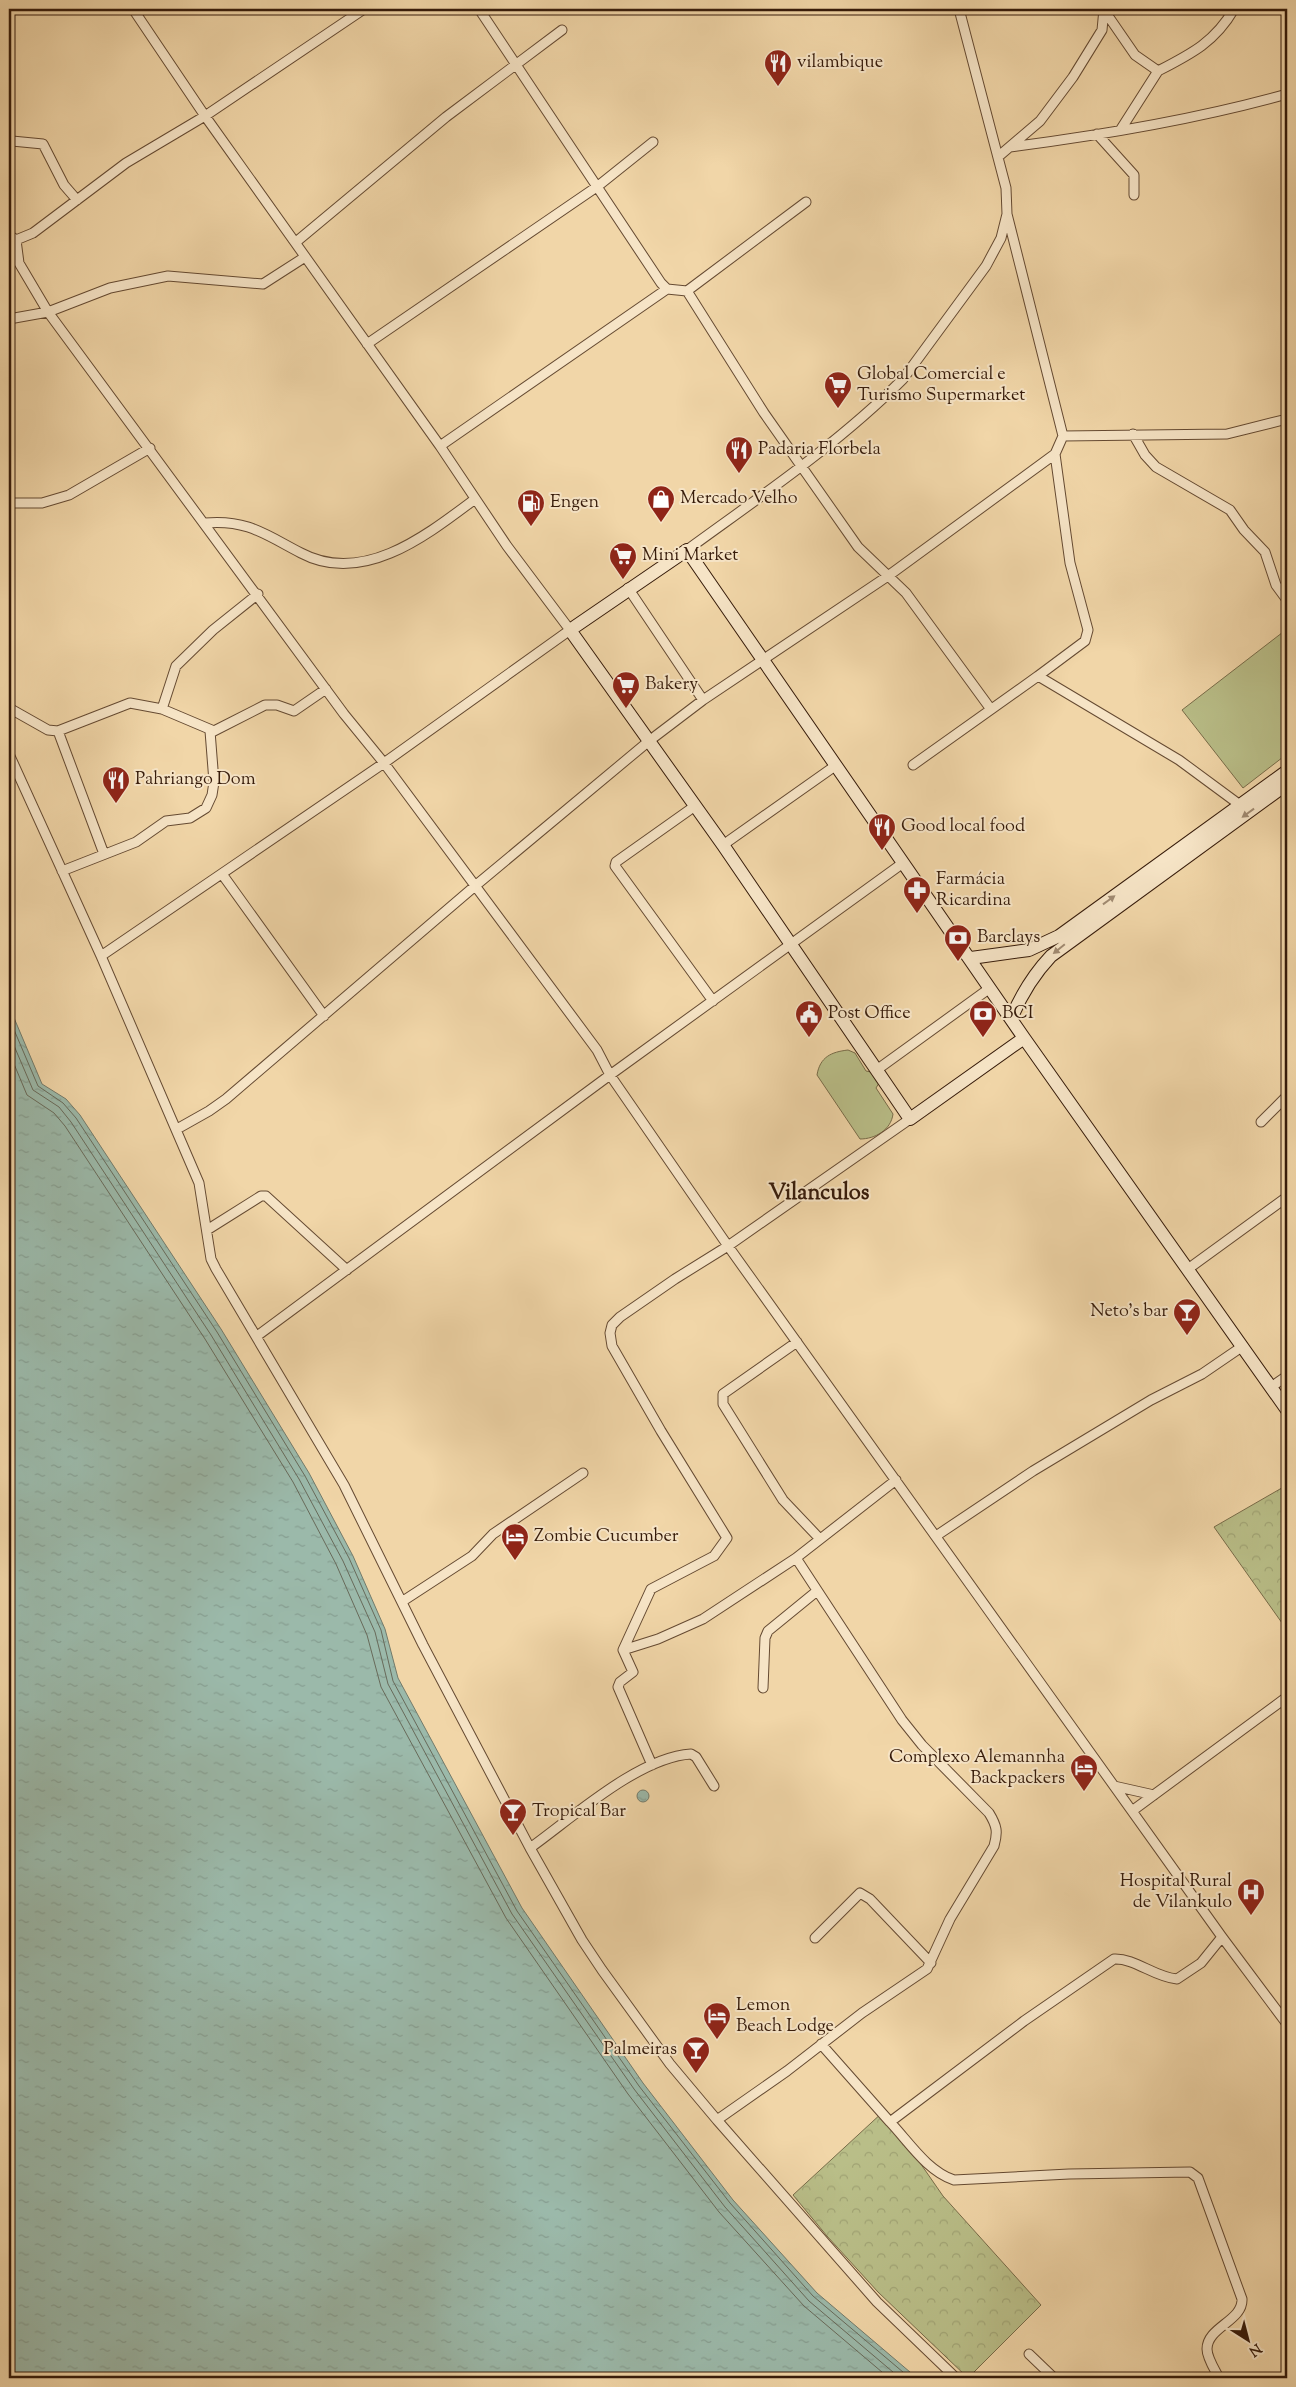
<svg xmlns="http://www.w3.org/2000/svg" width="1296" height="2387" font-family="'Sorts Mill Goudy',serif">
<defs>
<pattern id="forest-crowns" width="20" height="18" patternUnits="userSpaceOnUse" patternTransform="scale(1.25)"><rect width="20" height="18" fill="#b9be88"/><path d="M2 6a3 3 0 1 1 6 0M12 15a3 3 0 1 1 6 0" fill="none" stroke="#a0a374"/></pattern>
<pattern id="water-ripples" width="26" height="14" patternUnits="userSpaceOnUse" patternTransform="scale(1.25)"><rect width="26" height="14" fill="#9bb9aa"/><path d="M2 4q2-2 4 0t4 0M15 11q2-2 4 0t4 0" fill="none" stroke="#869e91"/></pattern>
</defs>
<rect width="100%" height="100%" fill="#f1d6a8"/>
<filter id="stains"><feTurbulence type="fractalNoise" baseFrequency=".004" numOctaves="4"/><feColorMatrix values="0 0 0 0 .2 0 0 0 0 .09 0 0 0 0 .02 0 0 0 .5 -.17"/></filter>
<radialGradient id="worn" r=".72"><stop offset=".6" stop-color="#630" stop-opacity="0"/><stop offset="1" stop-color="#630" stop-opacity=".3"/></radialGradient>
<path fill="url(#forest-crowns)" stroke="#786c49" d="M 1287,1485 L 1287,1630 L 1214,1527 Z
M 884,2111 L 943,2196 L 1041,2305 L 968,2378 L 878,2292 L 827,2236 L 793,2195 Z"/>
<path fill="#b9be88" stroke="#786c49" d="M 1287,629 L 1287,754 L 1243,788 L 1182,710 Z
M 848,1050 L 855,1053 L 866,1071 L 871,1072 L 879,1083 L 876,1088 L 893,1114 C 891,1130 875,1139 860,1139 L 817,1075 C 820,1057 831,1052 848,1050 Z"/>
<path fill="url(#water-ripples)" stroke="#737a6a" d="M 9,1006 L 42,1084 L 66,1099 L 80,1115 L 221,1329 L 309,1473 L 353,1556 L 385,1629 L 398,1678 L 522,1908 L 643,2083 L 733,2200 L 817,2293 L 917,2378 L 9,2378 Z
M637 1796a6 6 0 1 1 12 0a6 6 0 1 1-12 0Z"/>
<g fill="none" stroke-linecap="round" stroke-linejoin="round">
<path stroke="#686a5a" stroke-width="1" d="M 9,1018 L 38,1086 L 63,1103 L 76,1118 L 217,1332 L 305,1476 L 349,1558 L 381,1630 L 393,1681 L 517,1911 L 639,2086 L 730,2203 L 813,2296 L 910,2378
M 9,1034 L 33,1090 L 59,1107 L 71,1122 L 211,1335 L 299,1479 L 343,1561 L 375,1632 L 388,1684 L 512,1914 L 634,2089 L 725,2207 L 809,2301 L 900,2378
M 9,1052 L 27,1095 L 54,1113 L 65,1126 L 205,1339 L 293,1482 L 336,1564 L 367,1635 L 381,1687 L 506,1918 L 628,2094 L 719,2212 L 804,2306 L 889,2378"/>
<g stroke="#654a32" stroke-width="11">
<path id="minor" d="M 133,9 L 205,116 L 364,9
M 479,9 L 661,283 L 667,289 L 687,291 L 764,413 L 858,547 L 906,593 L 990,708
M 1104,10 L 1135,55 L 1158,71 C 1191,54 1215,42 1234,9
M 1121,129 L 1158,71
M 1097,134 L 1134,175 L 1134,195
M 9,139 L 12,141 L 43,144 L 64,185 L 77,200
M 1010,147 C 1103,135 1198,119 1287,94
M 999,156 L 1040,121 L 1073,77 L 1102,30 L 1104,9
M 9,235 L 16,240 L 33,233 L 126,163 L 205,116 L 440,446 L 507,546 L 570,630 L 384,763 L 101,956
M 16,240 L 19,263 L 48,312 L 344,714 L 384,763 L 597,1050 L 610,1075 L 728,1246 L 1222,1937 L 1287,2024
M 296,242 L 446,117 L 562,30
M 687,291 L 806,202
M 9,319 L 48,312 L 110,288 L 168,276 L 263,284 L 305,257
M 367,344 L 598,186 L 653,142
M 1133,434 L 1145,455 L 1156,467 L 1230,510 L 1244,530 L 1265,552 L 1276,585 L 1287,600
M 1063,436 L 1227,434 L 1287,419
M 440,446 L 667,289
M 9,503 L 42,503 L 69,495 L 150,448
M 205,523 C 247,519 266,535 301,553 C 363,586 427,535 475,499
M 687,550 C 761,496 838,444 903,379 L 986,266 L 1001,238 L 1007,214 L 1006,188 L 959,9
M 628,588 L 703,700
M 1038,676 L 1085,641 L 1088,630 L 1070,563 L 1055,454
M 9,708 L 48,730 L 58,731 L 130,703 L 162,709 L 214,731 L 265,705 L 277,705 L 294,711 L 326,689
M 162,709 L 176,666 L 213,630 L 258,594
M 58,731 L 104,854
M 9,754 L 101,956 L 199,1183 L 211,1259 L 216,1269 L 344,1485 L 423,1645 L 530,1848 L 582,1940 L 602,1970 L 670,2064 L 717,2120 L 877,2302 L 956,2378
M 913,765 L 1038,676 L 1179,760 L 1240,805
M 695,806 L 616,862 L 615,866 L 713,1001
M 723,845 L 835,766
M 62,871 L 136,842 L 166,821 L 190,818 L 206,808 L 212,795 L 214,782 L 210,731
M 222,874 L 324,1016
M 878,1069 L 990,988
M 1261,1122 L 1287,1096
M 177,1129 L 209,1111 L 226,1099 L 475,886 L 649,741 L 703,700 L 888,576 L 1055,454 L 1063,436 L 1007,214
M 207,1230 L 261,1196 L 266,1196 L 347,1270
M 1188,1269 L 1287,1197
M 257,1336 L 610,1075 L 903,863
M 797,1342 L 723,1394 L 723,1404 L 783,1500 L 820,1539
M 1271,1387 L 1287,1376
M 936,1536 L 1033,1471 L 1151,1400 L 1202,1374 L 1243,1346
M 403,1601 L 472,1556 L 493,1534 L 583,1473
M 623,1650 L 658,1639 L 703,1619 L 796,1558 L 896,1480
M 763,1688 L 765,1638 L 768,1631 L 817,1591
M 652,1765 L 618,1687 L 620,1682 L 633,1672 L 623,1650 L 651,1589 L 714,1556 L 727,1538 L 661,1431 L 612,1346 L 610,1333 L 612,1325 L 620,1317 L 675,1279 L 728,1246 L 910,1119
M 1114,1786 L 1154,1795
M 1132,1811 L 1287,1697
M 530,1848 C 572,1818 639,1757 691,1754 L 696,1757 L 714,1786
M 815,1938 L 860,1893 L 870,1899 L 931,1963
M 821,2044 L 890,2122 L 1024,2021 L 1114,1959 C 1135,1958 1154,1977 1177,1979 L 1201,1963 L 1222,1937
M 717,2120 L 787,2071 L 862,2013 L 927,1969 L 950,1919 L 994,1846 C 998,1832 997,1826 989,1813 L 922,1745 L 902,1720 L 796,1558
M 890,2122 C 909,2142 927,2171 954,2180 L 1069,2174 L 1190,2172 L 1198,2178 L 1242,2299 C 1243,2321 1207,2327 1207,2349 C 1207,2358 1215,2370 1219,2378
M 1029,2354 L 1054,2378"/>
</g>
<g stroke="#361b0a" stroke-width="14">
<path id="secondary" d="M 971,958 L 1029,950 L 1059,936 L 1287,771
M 1011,1019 C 1021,995 1034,974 1051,956 L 1287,784
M 1024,1038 L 910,1119 L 723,845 L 570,630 L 687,550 L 1024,1038 L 1287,1410"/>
</g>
<use href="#minor" stroke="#f6e4c6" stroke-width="9"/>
<use href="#secondary" stroke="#f6e4c6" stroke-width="12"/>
</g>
<defs><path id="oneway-solid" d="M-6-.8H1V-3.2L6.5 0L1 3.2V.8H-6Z" transform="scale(1.25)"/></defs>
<g fill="#a08a71">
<use href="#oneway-solid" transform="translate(1248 813) rotate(144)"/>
<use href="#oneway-solid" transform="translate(1109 900) rotate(-36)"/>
<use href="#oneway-solid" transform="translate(1059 949) rotate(141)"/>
</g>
<defs>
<g id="restaurant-pin" transform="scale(1.4375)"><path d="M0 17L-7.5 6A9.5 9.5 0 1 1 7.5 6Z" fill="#8f2418" stroke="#f6e4c6"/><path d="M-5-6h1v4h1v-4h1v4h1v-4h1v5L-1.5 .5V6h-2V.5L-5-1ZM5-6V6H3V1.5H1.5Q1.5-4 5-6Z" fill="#fff"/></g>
<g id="supermarket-pin" transform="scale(1.4375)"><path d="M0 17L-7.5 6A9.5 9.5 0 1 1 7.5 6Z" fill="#8f2418" stroke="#f6e4c6"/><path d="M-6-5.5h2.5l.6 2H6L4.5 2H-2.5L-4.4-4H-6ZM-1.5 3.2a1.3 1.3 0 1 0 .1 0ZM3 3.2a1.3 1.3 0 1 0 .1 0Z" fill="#fff"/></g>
<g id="shop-pin" transform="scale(1.4375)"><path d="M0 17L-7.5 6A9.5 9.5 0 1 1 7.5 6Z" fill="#8f2418" stroke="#f6e4c6"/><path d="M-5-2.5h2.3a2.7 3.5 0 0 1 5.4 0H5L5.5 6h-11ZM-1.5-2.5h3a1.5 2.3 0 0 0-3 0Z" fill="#fff"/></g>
<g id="fuel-pin" transform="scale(1.4375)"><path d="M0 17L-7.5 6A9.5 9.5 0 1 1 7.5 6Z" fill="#8f2418" stroke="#f6e4c6"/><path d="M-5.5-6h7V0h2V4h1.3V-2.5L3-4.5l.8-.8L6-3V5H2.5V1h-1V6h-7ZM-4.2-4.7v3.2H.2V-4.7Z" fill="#fff"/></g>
<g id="pharmacy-pin" transform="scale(1.4375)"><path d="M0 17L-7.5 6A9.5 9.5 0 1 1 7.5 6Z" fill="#8f2418" stroke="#f6e4c6"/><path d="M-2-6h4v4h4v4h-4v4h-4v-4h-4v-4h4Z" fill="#fff"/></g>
<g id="bank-pin" transform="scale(1.4375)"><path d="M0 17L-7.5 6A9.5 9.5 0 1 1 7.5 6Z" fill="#8f2418" stroke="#f6e4c6"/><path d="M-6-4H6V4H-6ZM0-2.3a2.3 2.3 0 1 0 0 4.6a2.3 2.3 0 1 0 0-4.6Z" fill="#fff"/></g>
<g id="civic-pin" transform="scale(1.4375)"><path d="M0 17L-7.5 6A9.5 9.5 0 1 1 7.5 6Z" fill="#8f2418" stroke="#f6e4c6"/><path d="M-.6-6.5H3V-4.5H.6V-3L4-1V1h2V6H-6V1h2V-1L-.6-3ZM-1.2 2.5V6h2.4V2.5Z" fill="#fff"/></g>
<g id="bar-pin" transform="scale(1.4375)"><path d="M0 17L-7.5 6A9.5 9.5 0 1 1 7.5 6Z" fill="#8f2418" stroke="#f6e4c6"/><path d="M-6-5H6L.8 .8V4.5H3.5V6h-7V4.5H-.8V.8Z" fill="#fff"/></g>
<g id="hotel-pin" transform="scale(1.4375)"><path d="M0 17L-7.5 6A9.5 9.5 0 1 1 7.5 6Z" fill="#8f2418" stroke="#f6e4c6"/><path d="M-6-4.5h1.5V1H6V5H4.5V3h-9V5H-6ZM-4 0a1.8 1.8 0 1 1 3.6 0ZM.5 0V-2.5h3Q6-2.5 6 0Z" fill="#fff"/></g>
<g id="hospital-pin" transform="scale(1.4375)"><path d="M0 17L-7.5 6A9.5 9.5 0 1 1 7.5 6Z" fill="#8f2418" stroke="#f6e4c6"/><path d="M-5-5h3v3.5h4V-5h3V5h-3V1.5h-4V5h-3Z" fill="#fff"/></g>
</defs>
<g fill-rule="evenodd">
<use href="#restaurant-pin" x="778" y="63"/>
<use href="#supermarket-pin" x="838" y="385"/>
<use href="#restaurant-pin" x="739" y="450"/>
<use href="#shop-pin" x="661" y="499"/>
<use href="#fuel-pin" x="531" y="503"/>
<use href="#supermarket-pin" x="623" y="556"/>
<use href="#supermarket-pin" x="626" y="685"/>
<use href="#restaurant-pin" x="116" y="780"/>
<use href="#restaurant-pin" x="882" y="827"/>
<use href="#pharmacy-pin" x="917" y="890"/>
<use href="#bank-pin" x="958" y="938"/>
<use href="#civic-pin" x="809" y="1014"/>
<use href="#bank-pin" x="983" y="1014"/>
<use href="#bar-pin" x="1187" y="1312"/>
<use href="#hotel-pin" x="515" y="1537"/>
<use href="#hotel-pin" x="1084" y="1768"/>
<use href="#bar-pin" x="513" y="1812"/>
<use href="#hospital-pin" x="1251" y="1892"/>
<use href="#hotel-pin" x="717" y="2016"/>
<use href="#bar-pin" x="696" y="2050"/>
</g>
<g text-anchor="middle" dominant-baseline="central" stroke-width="4" stroke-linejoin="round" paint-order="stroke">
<g font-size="18" fill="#361b0a" stroke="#f6e4c6" text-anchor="start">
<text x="797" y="63">vilambique</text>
<text x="857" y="375">Global Comercial e<tspan x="857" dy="21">Turismo Supermarket</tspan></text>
<text x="758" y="450">Padaria Florbela</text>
<text x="680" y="499">Mercado Velho</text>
<text x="550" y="503">Engen</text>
<text x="642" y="556">Mini Market</text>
<text x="645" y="685">Bakery</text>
<text x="135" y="780">Pahriango Dom</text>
<text x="901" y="827">Good local food</text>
<text x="936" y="880">Farmácia<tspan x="936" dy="21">Ricardina</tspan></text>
<text x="977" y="938">Barclays</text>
<text x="828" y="1014">Post Office</text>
<text x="1002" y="1014">BCI</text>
<text x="1168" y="1312" text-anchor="end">Neto’s bar</text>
<text x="534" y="1537">Zombie Cucumber</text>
<text x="1065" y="1758" text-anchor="end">Complexo Alemannha<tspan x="1065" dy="21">Backpackers</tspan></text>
<text x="532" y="1812">Tropical Bar</text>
<text x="1232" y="1882" text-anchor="end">Hospital Rural<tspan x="1232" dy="21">de Vilankulo</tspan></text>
<text x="736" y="2006">Lemon<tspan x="736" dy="21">Beach Lodge</tspan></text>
<text x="677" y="2050" text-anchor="end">Palmeiras</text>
</g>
<g font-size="22" font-weight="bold" fill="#361b0a" stroke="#f6e4c6">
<text x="819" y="1194">Vilanculos</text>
</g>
</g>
<rect width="1296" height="2387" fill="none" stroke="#f1d6a8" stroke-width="30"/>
<rect x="10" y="10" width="1276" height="2367" fill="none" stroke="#361b0a" stroke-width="2.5"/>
<rect x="15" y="15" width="1266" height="2357" fill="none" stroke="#361b0a"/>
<g transform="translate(1248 2340) rotate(144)" stroke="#f6e4c6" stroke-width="4" paint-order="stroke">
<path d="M0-4L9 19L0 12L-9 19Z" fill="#361b0a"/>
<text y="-8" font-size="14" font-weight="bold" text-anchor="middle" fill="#361b0a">N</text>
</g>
<rect width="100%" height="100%" filter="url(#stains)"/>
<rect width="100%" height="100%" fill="url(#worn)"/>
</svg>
